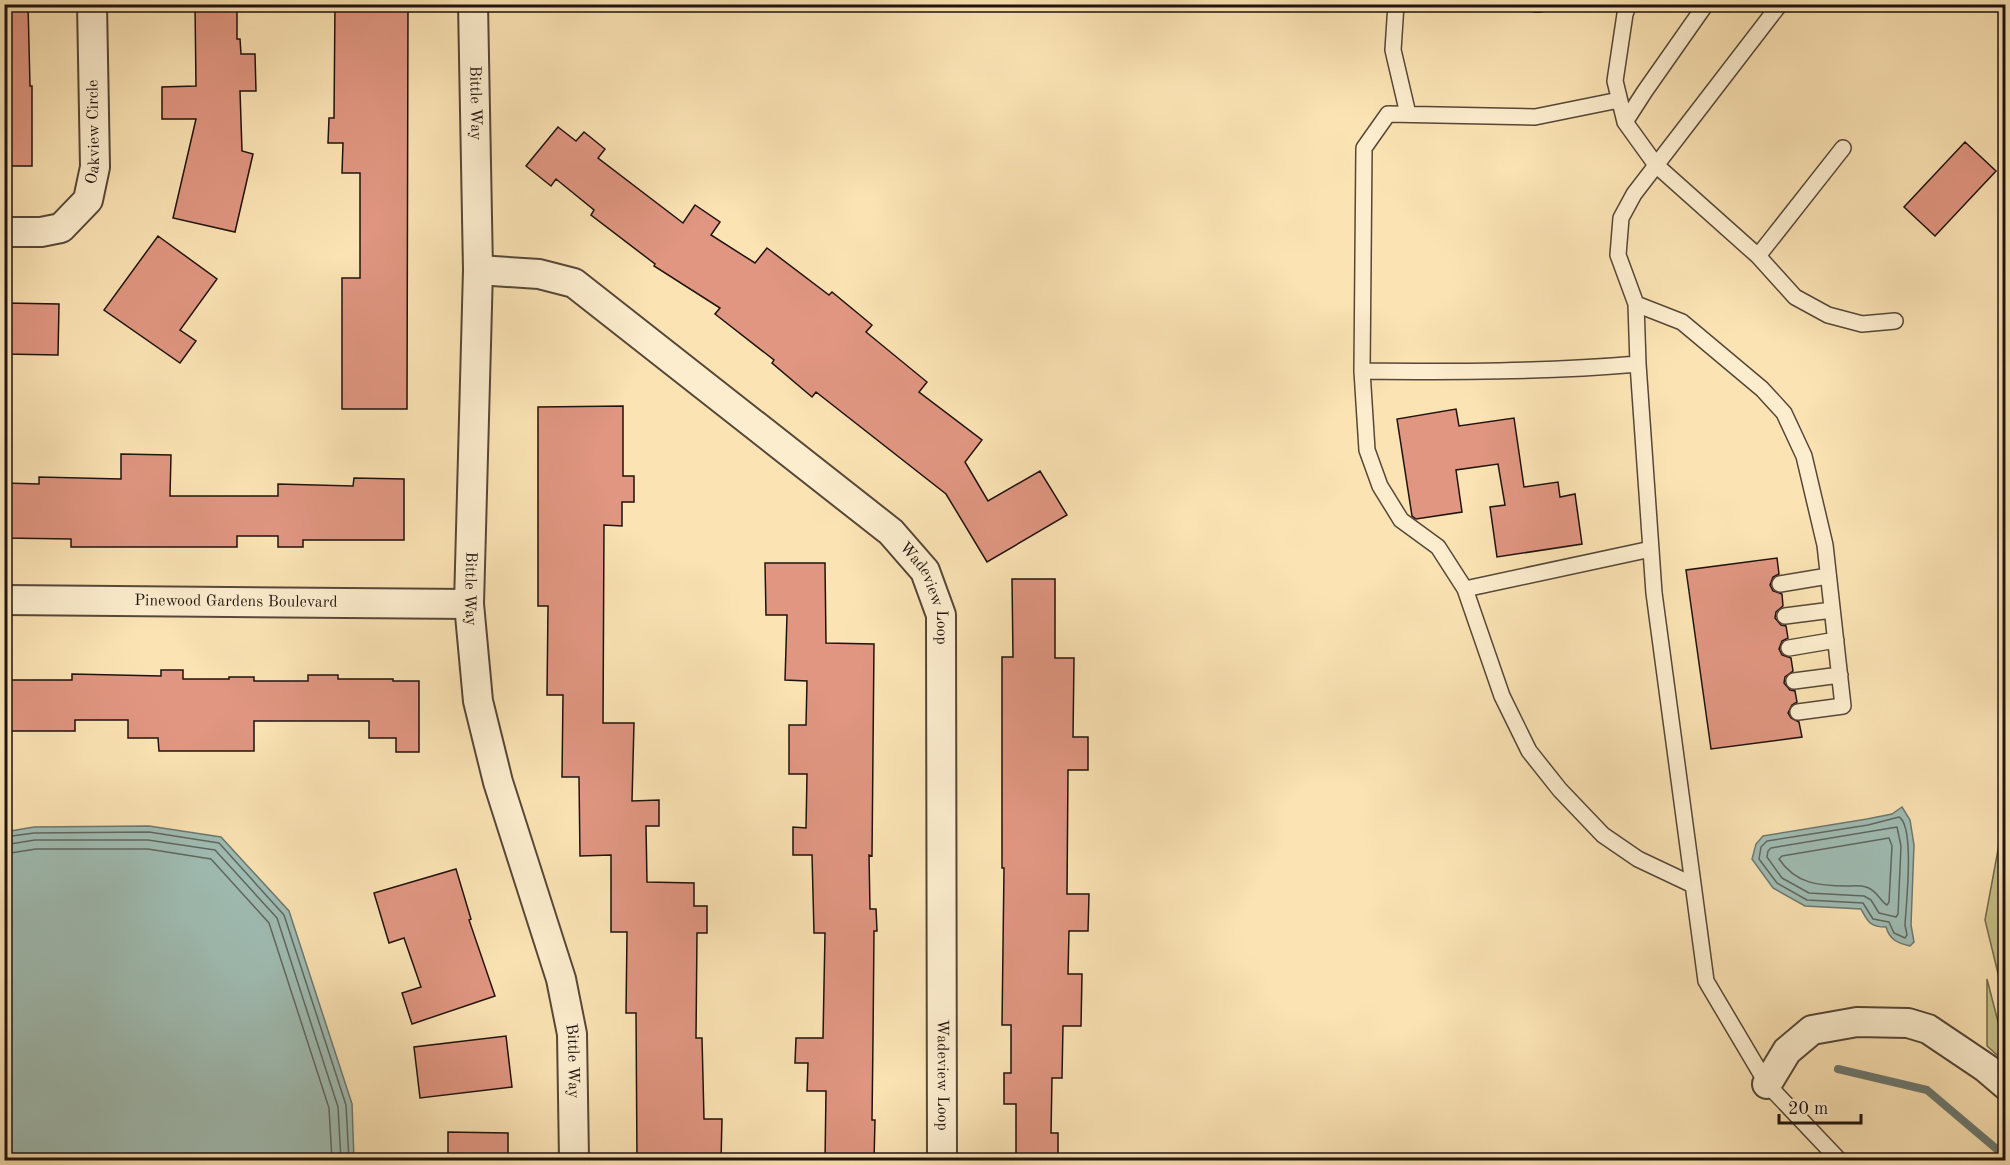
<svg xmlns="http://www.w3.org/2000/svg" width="2010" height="1165" font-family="'Old Standard TT',serif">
<rect width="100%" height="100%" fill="#fbe3b4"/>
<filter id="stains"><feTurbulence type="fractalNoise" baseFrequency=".00333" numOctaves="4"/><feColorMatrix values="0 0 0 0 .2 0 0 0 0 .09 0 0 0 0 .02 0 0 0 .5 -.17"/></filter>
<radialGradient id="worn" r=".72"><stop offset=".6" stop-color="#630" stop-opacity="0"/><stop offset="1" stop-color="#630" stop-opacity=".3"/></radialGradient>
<path fill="#c6c188" stroke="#726a4b" stroke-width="1.5" d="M 2005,500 L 2006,611 L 2005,611 L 2003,594 Z
M 2005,812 L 2005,1002 L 1985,920 Z
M 1987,979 L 2005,1049 L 2005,1062 L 1987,1046 Z"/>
<path fill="#a0bdb4" stroke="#6c7972" stroke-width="1.5" d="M 1902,807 L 1910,820 L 1914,845 L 1911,925 L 1914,942 L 1910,946 C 1897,943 1890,940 1886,927 C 1870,927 1868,922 1861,909 L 1805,906 L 1773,888 L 1752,859 L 1756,844 L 1763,836 L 1867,819 L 1892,814 Z
M 149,826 L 221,837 L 289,911 L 352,1104 L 354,1160 L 5,1160 L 5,832 L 34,827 Z"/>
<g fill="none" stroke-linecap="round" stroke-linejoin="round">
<path stroke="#606861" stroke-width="1.5" d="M 1899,817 C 1915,826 1906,905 1905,925 L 1907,935 L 1905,938 L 1894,933 L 1889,922 L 1873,919 L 1863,903 L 1807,900 L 1777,883 L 1759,859 L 1761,847 L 1767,841 L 1868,825 Z
M 1897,827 L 1901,846 L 1898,914 L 1896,917 L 1879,913 L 1871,900 L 1864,896 L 1809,893 L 1782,878 L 1767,857 L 1768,851 L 1771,848 Z
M 4,837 L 34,833 L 149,832 L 219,843 L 284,915 L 346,1105 L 349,1160
M 1889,838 L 1892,846 L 1889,902 L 1887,905 C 1879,900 1877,890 1866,887 C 1860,885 1853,886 1847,886 C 1819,886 1796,884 1779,859 L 1782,856 Z
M 4,845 L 35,840 L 148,840 L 215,850 L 277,918 L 338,1107 L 341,1160
M 4,854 L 36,849 L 148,849 L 211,859 L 269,923 L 329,1108 L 332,1160"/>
<path stroke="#6c7972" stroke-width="8" d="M 1838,1069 L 1927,1090 L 2006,1157"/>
</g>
<path fill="#e09681" stroke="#1f130e" stroke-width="1.5" d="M 4,4 L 28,4 L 30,86 L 32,86 L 32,166 L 4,166 Z
M 195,4 L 237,4 L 237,39 L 240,39 L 241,54 L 255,54 L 256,91 L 240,91 L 242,151 L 253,154 L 235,232 L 173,218 L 196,119 L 162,119 L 162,87 L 196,86 Z
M 335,4 L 408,4 L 407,409 L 342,409 L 342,278 L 360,278 L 360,173 L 342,173 L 343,143 L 328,143 L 329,118 L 334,118 Z
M 558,127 L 576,141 L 584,132 L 605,149 L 598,158 L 683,223 L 695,205 L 720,222 L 711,235 L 755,263 L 767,248 L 829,295 L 832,292 L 872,325 L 866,332 L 927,382 L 919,392 L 982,440 L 965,462 L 988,501 L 1040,471 L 1067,515 L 987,562 L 946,494 L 816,392 L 812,397 L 772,363 L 774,360 L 715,314 L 720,308 L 654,266 L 655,264 L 591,215 L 594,210 L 556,179 L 551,186 L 526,166 Z
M 1965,142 L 1996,171 L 1935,236 L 1904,207 Z
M 158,236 L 217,279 L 180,330 L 196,341 L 180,363 L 104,310 Z
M 4,303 L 59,304 L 58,355 L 4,354 Z
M 623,406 L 623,476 L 634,476 L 634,502 L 622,502 L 622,526 L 604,525 L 603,723 L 634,723 L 632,801 L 659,800 L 659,826 L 646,826 L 647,882 L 694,883 L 694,906 L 707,906 L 707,933 L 697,933 L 696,1038 L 702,1038 L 704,1119 L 722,1119 L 721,1161 L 637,1161 L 636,1013 L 626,1013 L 627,932 L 611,932 L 611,855 L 580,856 L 579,777 L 562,777 L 563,695 L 547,695 L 548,606 L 538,606 L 538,407 Z
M 1456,409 L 1459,426 L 1514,418 L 1524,487 L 1558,482 L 1560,497 L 1575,494 L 1582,544 L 1497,557 L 1490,507 L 1505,505 L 1498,464 L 1456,470 L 1462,512 L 1416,519 L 1412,516 L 1397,419 Z
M 121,454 L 171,455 L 170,496 L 278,496 L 278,484 L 353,486 L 354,478 L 404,479 L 404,540 L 303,540 L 303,547 L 278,547 L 278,536 L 237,536 L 237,547 L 71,547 L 71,539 L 4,538 L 4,483 L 39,484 L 39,477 L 121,479 Z
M 1777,558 L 1779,574 L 1773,577 L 1770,585 L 1773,591 L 1782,594 L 1783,606 L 1776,612 L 1775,618 L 1781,625 L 1786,626 L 1788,638 L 1782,641 L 1779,649 L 1782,655 L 1791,658 L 1793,671 L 1785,677 L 1784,683 L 1790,690 L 1795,691 L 1797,702 L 1792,705 L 1788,713 L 1791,718 L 1799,722 L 1802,737 L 1711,749 L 1686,570 Z
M 765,563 L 825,563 L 826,643 L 874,644 L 872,856 L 869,855 L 870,909 L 876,909 L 877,931 L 874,931 L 873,1039 L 872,1120 L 875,1120 L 874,1161 L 825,1161 L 826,1091 L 807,1091 L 808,1063 L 795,1063 L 796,1038 L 823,1038 L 825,933 L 814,933 L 812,855 L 793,855 L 793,827 L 806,828 L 807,774 L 789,774 L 789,725 L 806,725 L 807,681 L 785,680 L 787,615 L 766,615 Z
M 1012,579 L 1055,579 L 1055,658 L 1074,658 L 1073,737 L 1088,737 L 1088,770 L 1068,770 L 1067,894 L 1089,894 L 1088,931 L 1069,931 L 1068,974 L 1082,974 L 1081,1026 L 1063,1026 L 1062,1078 L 1052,1078 L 1051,1133 L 1058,1133 L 1058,1161 L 1016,1161 L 1016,1104 L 1004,1104 L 1004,1073 L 1011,1073 L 1011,1025 L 1002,1025 L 1004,868 L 1002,868 L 1002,657 L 1013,657 Z
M 161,670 L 183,670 L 183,679 L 229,679 L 229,677 L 254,677 L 254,681 L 308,681 L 308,675 L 338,675 L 338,679 L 393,679 L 393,681 L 419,681 L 419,752 L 396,752 L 396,738 L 369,738 L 369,721 L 254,721 L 254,751 L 159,751 L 158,738 L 128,738 L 128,720 L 75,720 L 75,731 L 4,731 L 4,680 L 72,680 L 72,674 L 161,676 Z
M 456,869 L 471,919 L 469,920 L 495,996 L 412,1024 L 402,993 L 421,987 L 404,938 L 389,943 L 374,893 Z
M 506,1036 L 512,1087 L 420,1098 L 414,1047 Z
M 448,1132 L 508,1133 L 508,1161 L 448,1161 Z"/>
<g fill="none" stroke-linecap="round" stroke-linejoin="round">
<g stroke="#564738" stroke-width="18">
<path id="lane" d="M 1396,4 L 1393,50 L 1408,114
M 1535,4 L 1540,4
M 1629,4 L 1625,14 L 1615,81 L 1625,122 L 1656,165 L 1758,256 L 1843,148
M 1780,4 L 1634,194 L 1621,218 L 1618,255 L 1636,304 L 1638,364 L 1654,593 L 1706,981 L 1767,1084 L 1839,1160
M 1619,100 L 1535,117 L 1388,114 L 1364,148 L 1362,371 C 1454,372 1546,372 1638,364
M 1625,122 L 1645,91 L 1706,4
M 1758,256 L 1795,297 L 1828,315 L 1862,324 L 1895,321
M 1636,304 L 1682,322 L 1762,389 L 1784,413 L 1804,456 L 1825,545 L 1843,706 L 1798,712
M 1362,371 L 1367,450 L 1380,486 L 1401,520 L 1438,547 L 1465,589 L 1651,549
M 1780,584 L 1828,576
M 1465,589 L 1502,696 L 1529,751 L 1560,790 L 1603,835 L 1638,859 L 1693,885
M 1785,616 L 1832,610
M 1789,648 L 1836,640
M 1794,681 L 1840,675"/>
</g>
<g stroke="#564738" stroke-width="32">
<g id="street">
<path id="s1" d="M 473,4 L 478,270 L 469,604 L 478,701 L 498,782 L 561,979 L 572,1034 L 574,1160"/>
<path id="s2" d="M 4,232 L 41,232 L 61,228 L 88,200 L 95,167 L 92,4"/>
<path id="s3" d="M 478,270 L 539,274 L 574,283 L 891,532 L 925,571 L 941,615 L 942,1160"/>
<path id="s4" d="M 4,600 L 469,604"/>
<path d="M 1767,1084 L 1787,1051 L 1812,1030 L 1857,1022 L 1908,1023 L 1928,1029 L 1986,1068 L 2006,1085"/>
</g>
</g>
<use href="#lane" stroke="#fcedce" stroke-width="15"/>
<use href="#street" stroke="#fcedce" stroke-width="28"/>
</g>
<g text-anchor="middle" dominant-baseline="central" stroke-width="4.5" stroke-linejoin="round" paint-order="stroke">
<g font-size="16" fill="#1f130e" stroke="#fcedce">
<text stroke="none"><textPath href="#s1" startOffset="99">Bittle Way</textPath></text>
<text stroke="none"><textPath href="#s2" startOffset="165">Oakview Circle</textPath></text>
<text stroke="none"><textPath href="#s1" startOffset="585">Bittle Way</textPath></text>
<text stroke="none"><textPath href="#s3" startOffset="573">Wadeview Loop</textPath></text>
<text stroke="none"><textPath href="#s4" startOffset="232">Pinewood Gardens Boulevard</textPath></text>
<text stroke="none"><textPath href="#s1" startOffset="1071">Bittle Way</textPath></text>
<text stroke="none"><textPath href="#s3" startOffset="1059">Wadeview Loop</textPath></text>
</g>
</g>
<rect width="2010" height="1165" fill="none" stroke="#fbe3b4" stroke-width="24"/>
<rect x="6" y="6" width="1998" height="1153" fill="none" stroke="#1f130e" stroke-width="3"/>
<rect x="12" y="12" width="1986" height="1141" fill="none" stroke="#1f130e" stroke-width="1.5"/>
<path d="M1779 1114v9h82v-9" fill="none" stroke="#1f130e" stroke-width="3"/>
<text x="1788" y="1114" font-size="18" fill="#1f130e" stroke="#fcedce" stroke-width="4.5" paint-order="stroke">20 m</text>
<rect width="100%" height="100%" filter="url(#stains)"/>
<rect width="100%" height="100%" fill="url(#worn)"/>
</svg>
